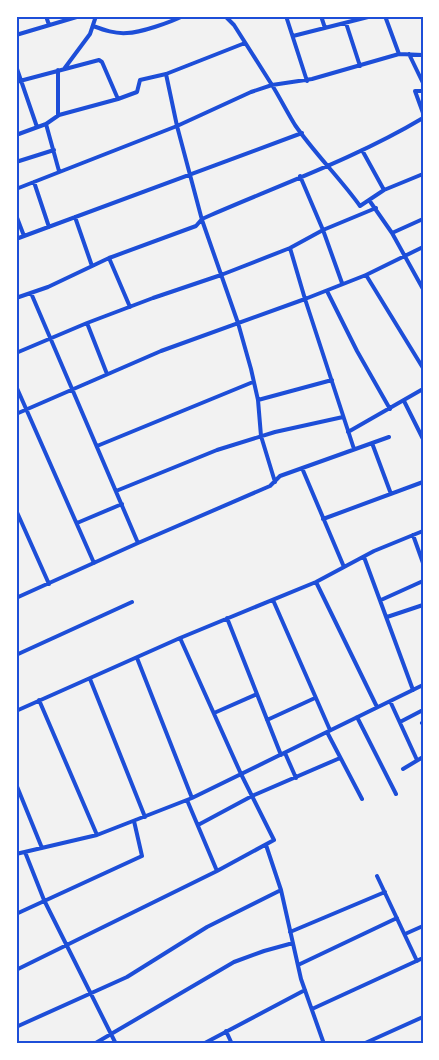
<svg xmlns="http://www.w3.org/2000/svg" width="439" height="1060" font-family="Poppins,sans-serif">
<rect width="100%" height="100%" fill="#f2f2f2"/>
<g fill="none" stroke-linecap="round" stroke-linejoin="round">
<path stroke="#1d4ed8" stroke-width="4" d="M 46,16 L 49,25
M 286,16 L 307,81
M 321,16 L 325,28
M 385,16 L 399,54
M 346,23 L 360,66
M 93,26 C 104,30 115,34 127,33 C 140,33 171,22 183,16
M 16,35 L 80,16
M 293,36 L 372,16
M 409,54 L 423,83
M 423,55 L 399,54 L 312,79 L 272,85 C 280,98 287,112 295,125 C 315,154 340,178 360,206 L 384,190 L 423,174
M 16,66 L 37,127
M 64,69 L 90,34 L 96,16
M 58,70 L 58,115
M 166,74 L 177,126 L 202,220 L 238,323 L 251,369 L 258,400 L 261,436 L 275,482
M 16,82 L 99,60 L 102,62 L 118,99
M 423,91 L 415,91 L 423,113
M 46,124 L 59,171
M 16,135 L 46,124 L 59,115 L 118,99 L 137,92 L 140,80 L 166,74 L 245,43
M 362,150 L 384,190
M 16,162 L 54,150
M 300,176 L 323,230 L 342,283
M 34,182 L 49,227
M 16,189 L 177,126 L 251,92 L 272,85 L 234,25 L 225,16
M 369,200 L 392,233 L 423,289
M 16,215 L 24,236
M 75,217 L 92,266
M 392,233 L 423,219
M 16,239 L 302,133
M 290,248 L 305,299 L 354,449
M 109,258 L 130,307
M 366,275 L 423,368
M 327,291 L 357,351 L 390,409
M 31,293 L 138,543
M 16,298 L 48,287 L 109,258 L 196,226 L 202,219 L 211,215 C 282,184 356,158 423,118
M 87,323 L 107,374
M 16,353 L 87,323 L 153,298 L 221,275 L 290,248 L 323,230 L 376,208
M 16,386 L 94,563
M 258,400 L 332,380
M 404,401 L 423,439
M 16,414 L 161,351 L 305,299 L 366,275 L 423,247
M 348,432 L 423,389
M 372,443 L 391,494
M 97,446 L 253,382
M 302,468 L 344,567
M 116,491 L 217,450 L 275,432 L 343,417
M 16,510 L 49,584
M 323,519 L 423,482
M 77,523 L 122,504
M 413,535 L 423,563
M 364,557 L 413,690
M 316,582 L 377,707
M 16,598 L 138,543 L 270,486 L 280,476 L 389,437
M 273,600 L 330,730
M 381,600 L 423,581
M 387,617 L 423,605
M 227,618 L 281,755
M 180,638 L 316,582 L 374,551 L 423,531
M 16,655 L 132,602
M 137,658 L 192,798
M 90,679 L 145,817
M 39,700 L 97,835
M 390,701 L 417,760
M 16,711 L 180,638 L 241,774 L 274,840 L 217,871 L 16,970
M 214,713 L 257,694
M 357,717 L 396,794
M 267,720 L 315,698
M 400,722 L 423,710
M 422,723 L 423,722
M 327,732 L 362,799
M 285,753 L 296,778
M 403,769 L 423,757
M 16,784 L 42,848
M 187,800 L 217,871
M 198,825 L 252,796 L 340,758
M 266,845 L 281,890 L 301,979 L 324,1044
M 25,852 L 44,900 L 116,1044
M 16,854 L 97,835 L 192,798 L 423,685
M 377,876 L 417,961
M 16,914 L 142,856 L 134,821
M 290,932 L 385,892
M 405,934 L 423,926
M 298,965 L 397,918
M 312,1009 L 423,958
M 16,1027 L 127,977 L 207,927 L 281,890
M 226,1031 L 232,1044
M 94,1044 L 234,962 L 264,951 L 293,943
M 203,1044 L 305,990
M 363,1044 L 423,1017"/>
</g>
<rect width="439" height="1060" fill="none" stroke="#ffffff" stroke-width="35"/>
<rect x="18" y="18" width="404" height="1024" fill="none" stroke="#1d4ed8" stroke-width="2"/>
</svg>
